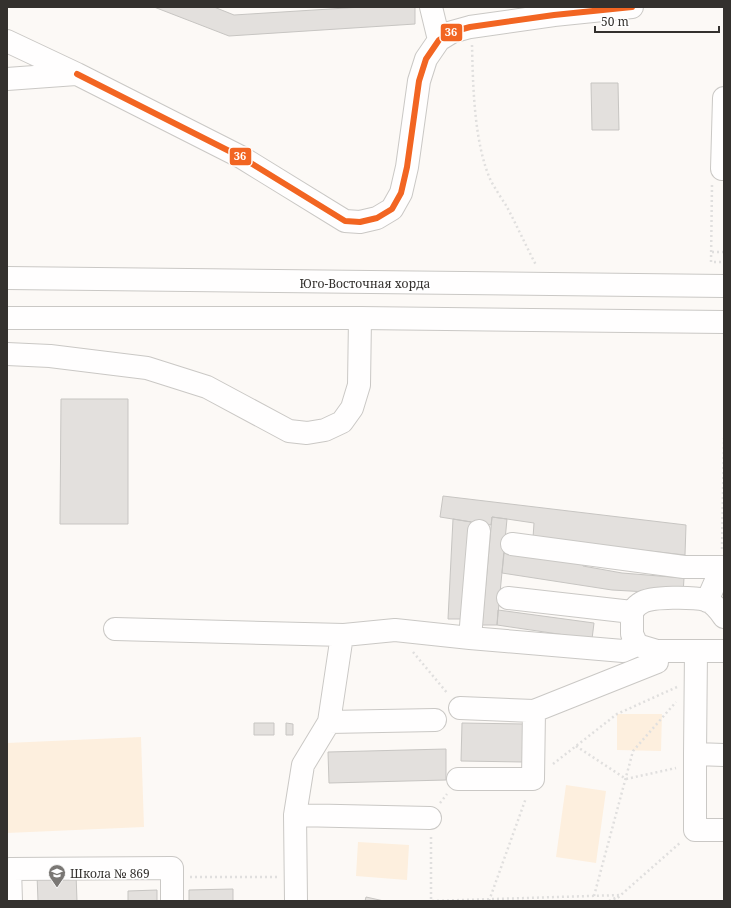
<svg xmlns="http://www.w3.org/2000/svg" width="731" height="908" font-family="'Noto Serif',serif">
<rect width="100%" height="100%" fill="#fcf9f6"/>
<path fill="#fdefde" d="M 617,714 L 662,714 L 661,751 L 617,750 Z
M 141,737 L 144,827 L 7,833 L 7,743 Z
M 566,785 L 606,791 L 596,863 L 556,857 Z
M 358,842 L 409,845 L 407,880 L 356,876 Z"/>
<path fill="#e3e0dd" stroke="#c7c5c2" d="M 154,7 L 214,7 L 234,15 L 362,7 L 415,7 L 415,24 L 229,36 Z
M 591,83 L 618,83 L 619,130 L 592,130 Z
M 61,399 L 128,399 L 128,524 L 60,524 Z
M 443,496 L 686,525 L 685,555 L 533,538 L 534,523 L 507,519 L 492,517 L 491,525 L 440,517 Z
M 492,517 L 507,519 L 497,625 L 482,625 Z
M 453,519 L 471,522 L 463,619 L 448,619 Z
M 504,553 L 583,563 L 583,566 L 622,573 L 684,578 L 683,594 L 612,590 L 502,573 Z
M 498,610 L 594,623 L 592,639 L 497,625 Z
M 254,723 L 274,723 L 274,735 L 254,735 Z
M 286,723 L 293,724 L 293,735 L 286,735 Z
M 462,723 L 524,724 L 523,762 L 461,761 Z
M 446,749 L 446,780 L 329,783 L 328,752 Z
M 76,874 L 77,901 L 38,901 L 37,875 Z
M 233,889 L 233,901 L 189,901 L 189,890 Z
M 157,890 L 157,901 L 128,901 L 128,891 Z
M 366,897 L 384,901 L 365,901 Z"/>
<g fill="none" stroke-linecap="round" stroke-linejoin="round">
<g stroke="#cac8c5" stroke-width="24">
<path id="minor" d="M 431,7 L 439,40
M 7,41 L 77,74 L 241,157 L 345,221 L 360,222 L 377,218 L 392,209 L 401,193 L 407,167 L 419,81 L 426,59 L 439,40 L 452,32 L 470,27 L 554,15 L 632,7
M 7,79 L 76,74
M 724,98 L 722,169 L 724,169
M 7,354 L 50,356 L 147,368 L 207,387 L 289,431 L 307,433 L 325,430 L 342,422 L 352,408 L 359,385 L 360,318
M 512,544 L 684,567 L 722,567 L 707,601
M 508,598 L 632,612
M 724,617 C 720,611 714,603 706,600 C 694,597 651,596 641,603 C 637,605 634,609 632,612 L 632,634 L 637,645 L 657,651 L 724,651
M 115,629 L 344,635
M 470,638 L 479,531
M 460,708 L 534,711 L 657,662 L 657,651
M 329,722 L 435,720
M 695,754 L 696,651
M 724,755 L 695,754 L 695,830 L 724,830
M 458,779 L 533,779 L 534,711
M 295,815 L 430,818
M 11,901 L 10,869 L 172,868 L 172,901
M 296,901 L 295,815 L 303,765 L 329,722 L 341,642 L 344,635 L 395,630 L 470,638 L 623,651 L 637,645"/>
</g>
<g stroke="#cac8c5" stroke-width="24">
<path id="major" d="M 7,278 L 724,286
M 7,318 L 360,318 L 724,322"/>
</g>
<path stroke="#e0dfde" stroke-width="2.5" stroke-dasharray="2 3" stroke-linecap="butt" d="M 472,45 C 473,86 474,144 491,181 C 496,190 502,199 507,207 C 517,226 526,246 536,265
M 712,185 L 711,262 L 724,262
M 712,252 L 724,252
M 722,549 L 724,438
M 413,652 L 448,694
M 576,746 L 626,779 L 676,768
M 553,764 L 617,714 L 677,687
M 440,803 L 447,794
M 431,837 L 431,901 L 621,895
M 190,877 L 277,877
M 594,896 L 633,751 L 676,702
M 489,901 L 526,798
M 609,901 L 617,897
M 614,901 L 681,842"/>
<use href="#minor" stroke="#fffefe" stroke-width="22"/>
<use href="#major" stroke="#fffefe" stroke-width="22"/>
<g stroke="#fff" stroke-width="9">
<path id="bus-1" d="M 77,74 L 241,157 L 345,221 L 360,222 L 377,218 L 392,209 L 401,193 L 407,167 L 419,81 L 426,59 L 439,40 L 452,32 L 470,27 L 554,15 L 632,7"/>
</g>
<use href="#bus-1" stroke="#f26522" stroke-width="6"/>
</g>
<defs>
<g id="school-pin" transform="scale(0.9)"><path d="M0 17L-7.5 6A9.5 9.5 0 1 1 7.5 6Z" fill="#7a7774" stroke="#fff"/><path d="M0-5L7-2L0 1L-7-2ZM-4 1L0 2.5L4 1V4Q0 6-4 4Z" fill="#fff"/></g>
</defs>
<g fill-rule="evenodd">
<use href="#school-pin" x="57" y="873"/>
</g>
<g text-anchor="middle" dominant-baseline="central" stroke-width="3" stroke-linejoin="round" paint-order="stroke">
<g font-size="12" fill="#34312e" stroke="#fff">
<text x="365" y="283">Юго-Восточная хорда</text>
</g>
<g font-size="12" fill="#34312e" stroke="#fff" text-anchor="start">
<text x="70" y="873">Школа № 869</text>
</g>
</g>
<g stroke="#fff" stroke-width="1.5">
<rect x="440" y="23" width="23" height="19" rx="4" fill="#f26522"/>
<rect x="229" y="147" width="23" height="19" rx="4" fill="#f26522"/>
</g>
<g font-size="11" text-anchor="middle" font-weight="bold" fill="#fff">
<text x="451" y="36">36</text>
<text x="240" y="160">36</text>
</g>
<rect width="731" height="908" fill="none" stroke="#34312e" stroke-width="16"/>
<path d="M595 26v6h124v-6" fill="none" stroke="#34312e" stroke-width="2"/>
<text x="601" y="26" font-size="12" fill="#34312e" stroke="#ffffff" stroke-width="3" paint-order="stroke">50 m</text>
</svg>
